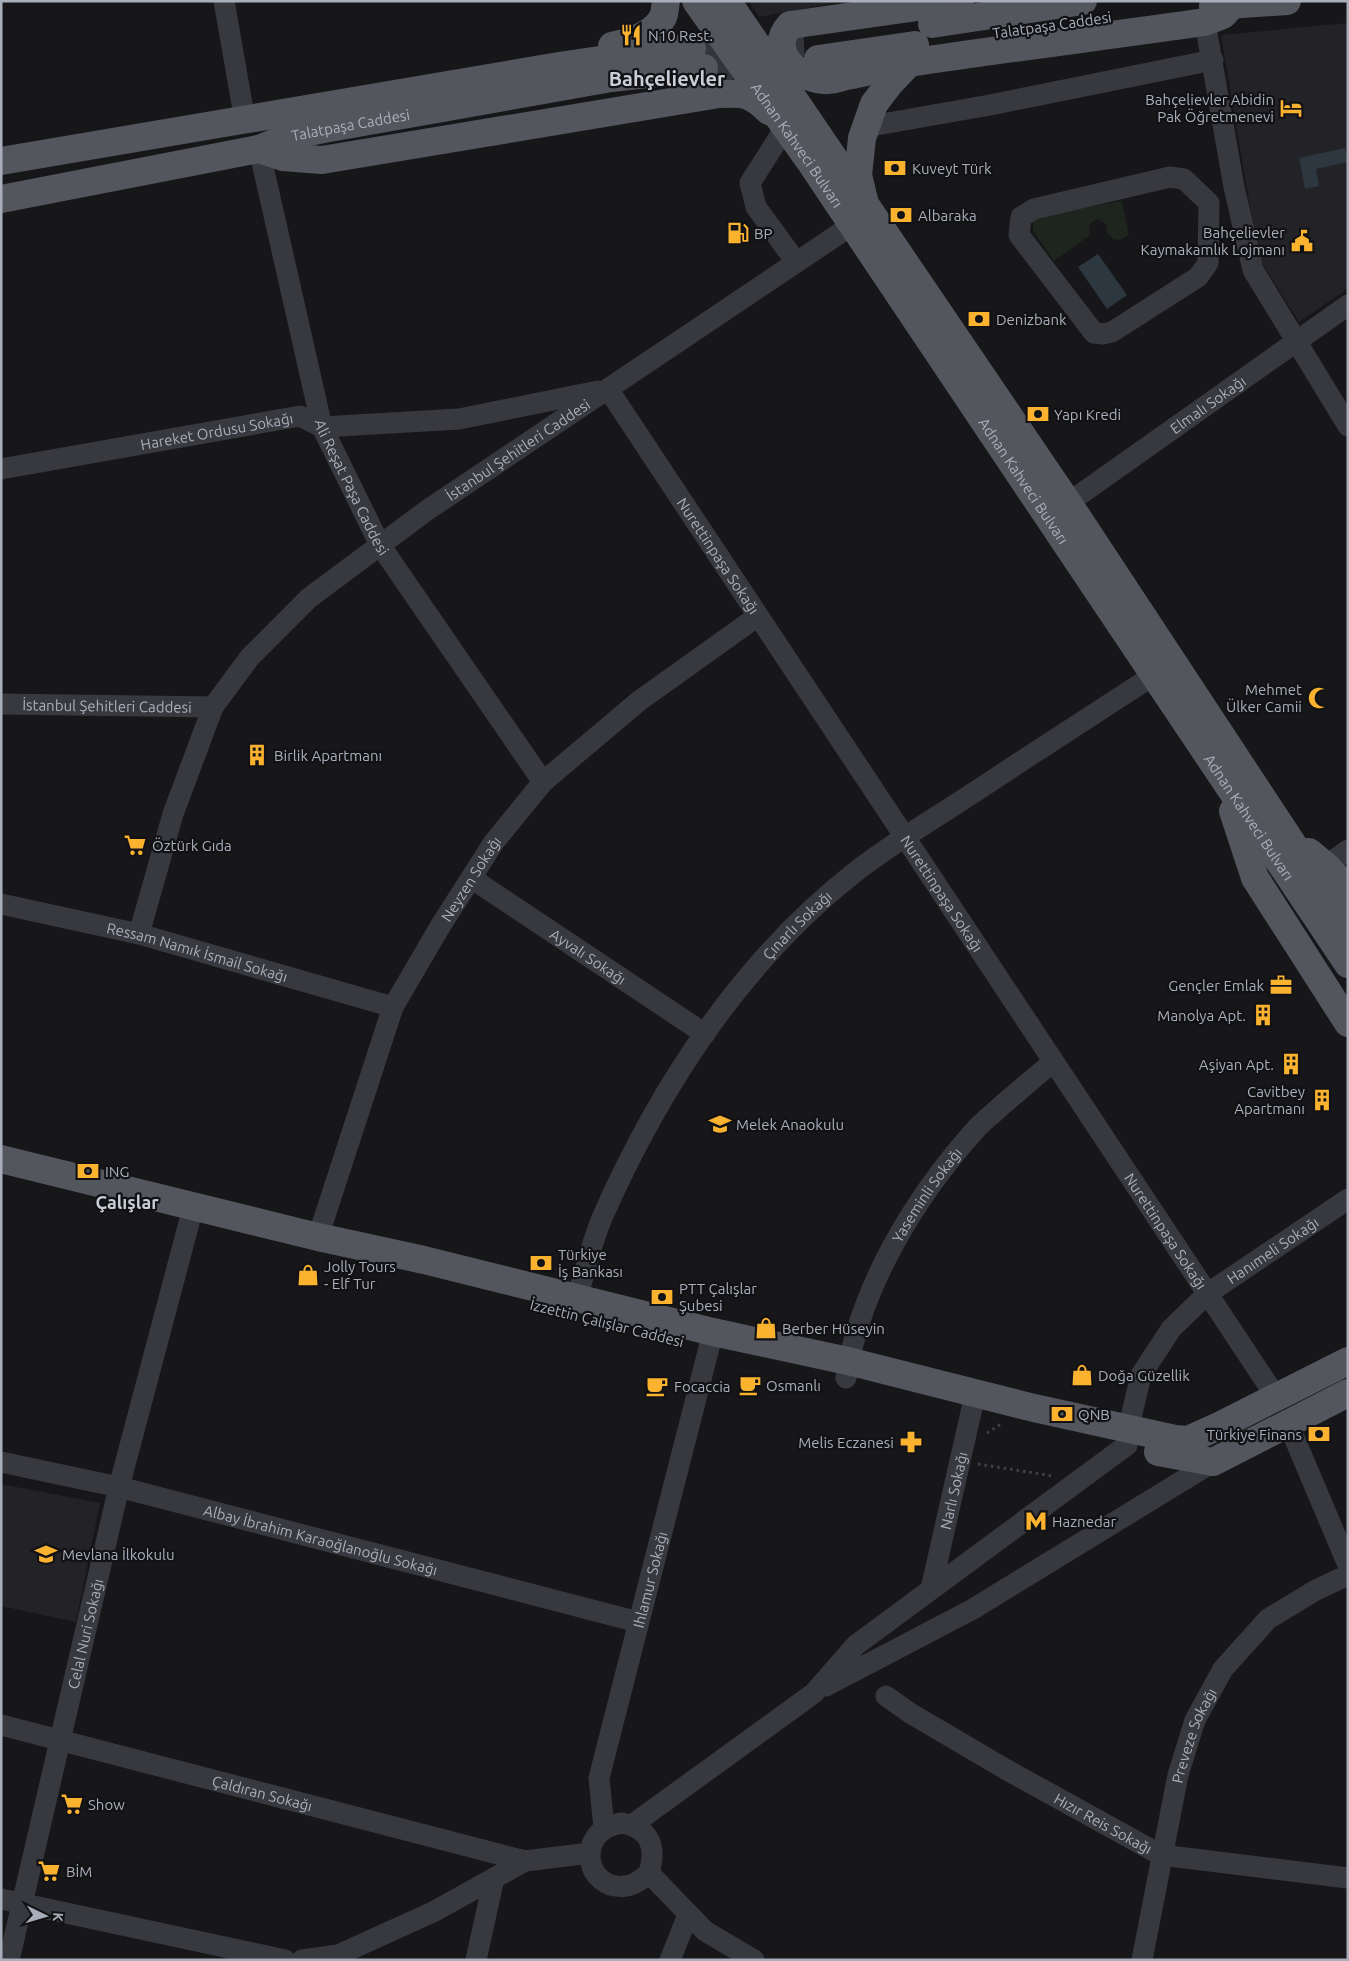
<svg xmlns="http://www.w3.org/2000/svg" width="1349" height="1961" font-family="Ubuntu,sans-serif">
<rect width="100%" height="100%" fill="#17171a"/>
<path fill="#232327" d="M 749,1 L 844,1 L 759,17 Z
M 1348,23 L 1348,287 L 1343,292 L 1299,322 L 1262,263 L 1252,219 L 1221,35 Z
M 1,1484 L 100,1503 L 76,1622 L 1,1606 Z"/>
<path fill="#1d251e" d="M 1122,201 L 1129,235 L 1120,240 L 1113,239 L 1107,233 L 1106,224 L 1097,219 C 1090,222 1088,227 1090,235 L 1054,261 L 1033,231 L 1033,221 L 1040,216 Z"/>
<path fill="#2d373f" d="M 1345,148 L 1348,162 L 1316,169 L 1319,186 L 1305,189 L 1299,158 Z
M 1098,254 L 1127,295 L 1107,309 L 1078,267 Z"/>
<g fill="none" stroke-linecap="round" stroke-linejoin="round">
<path stroke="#34353a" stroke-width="28" stroke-dasharray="28 14" stroke-linecap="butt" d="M 692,48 L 809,42
M 704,68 L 762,63"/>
<path stroke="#3e4146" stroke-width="3" stroke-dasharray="2.5 4" stroke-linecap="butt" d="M 987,1433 L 1001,1424
M 978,1464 L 1053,1476"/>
<g stroke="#38393f" stroke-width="21">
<path d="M 224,1 L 245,121"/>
<path d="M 1205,22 L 1234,187 L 1253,270 L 1348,426"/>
<path d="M 865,127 L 990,105 L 1213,60"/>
<path d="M 785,128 L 750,183 L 756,207 L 796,262"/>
<path id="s1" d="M 259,149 L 322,427 L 380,545 L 543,782"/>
<path d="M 1170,177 L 1184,179 L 1209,203 L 1208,263 L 1198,277 L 1112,332 L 1103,334 L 1094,333 L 1019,235 L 1021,217 L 1034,209 Z"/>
<path id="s2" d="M 608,389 L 1276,1397"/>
<path id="s3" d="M 1,469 L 300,416 L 322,427 L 459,419 L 598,391"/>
<path id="s4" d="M 1068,503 L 1348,305"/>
<path id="s5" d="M 1,704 L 213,707"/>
<path d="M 1326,866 L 1348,850"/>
<path id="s6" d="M 471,878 L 705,1034"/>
<path id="s7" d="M 1,904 L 139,934 L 393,1007"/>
<path id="s8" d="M 139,934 L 173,814 L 213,707 L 250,657 L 309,598 L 426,511 L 852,225"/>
<path id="s9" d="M 318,1237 L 393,1007 L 441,925 L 494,842 L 543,782 L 639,701 L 758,616"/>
<path id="s10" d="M 577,1298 C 585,1272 591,1244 602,1218 C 659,1088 741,962 854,873 C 889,845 929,822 967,797 C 1029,756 1092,715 1154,675"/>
<path id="s11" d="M 846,1378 C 860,1287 915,1197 976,1129 C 983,1121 993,1114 1001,1106 C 1019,1091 1036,1076 1053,1062"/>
<path d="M 1288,1423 L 1348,1565"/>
<path id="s12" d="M 1,1462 L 119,1487 L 638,1622"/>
<path id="s13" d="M 931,1589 L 972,1408 L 973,1392"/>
<path d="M 826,1686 L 973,1609 L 1213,1462"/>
<path id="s14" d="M 886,1696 L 910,1713 L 1007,1770 L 1161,1855 L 1348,1878"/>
<path id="s15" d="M 1,1725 L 525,1861"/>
<path d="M 622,1823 C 650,1828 657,1847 649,1873 C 643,1878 635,1885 626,1886 C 585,1892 573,1830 622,1823 Z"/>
<path id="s16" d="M 632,1825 L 814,1693 L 856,1645 L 1127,1445 L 1128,1430 L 1141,1375 L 1171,1329 L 1207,1294 L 1348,1199"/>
<path id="s17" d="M 604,1828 L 599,1778 L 713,1332"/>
<path d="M 649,1873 L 705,1931 L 754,1960"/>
<path d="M 1,1899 L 285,1960"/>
<path id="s18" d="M 9,1960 L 119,1487 L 189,1223"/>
<path d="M 302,1960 L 338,1955 L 433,1912 L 525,1861 L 590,1853"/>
<path d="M 476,1960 L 494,1878"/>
<path d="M 670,1960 L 688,1915"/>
<path id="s19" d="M 1142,1960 L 1178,1775 L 1195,1720 L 1223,1669 L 1268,1619 L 1316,1590 L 1348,1575"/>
</g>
<g stroke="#54565e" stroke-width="28">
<path id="s20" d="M 696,1 L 811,163 L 1348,964"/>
<path d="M 727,1 L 1068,503 L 1348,928"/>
<path d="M 960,1 L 790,25 C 766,51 797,78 824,80 C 831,81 840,78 846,76 C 867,72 888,67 909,63 C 1008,48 1107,36 1205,22 L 1223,15 L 1232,5"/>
<path d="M 1213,6 L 1287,1"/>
<path d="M 932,24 L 1083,1"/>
<path d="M 612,46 C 630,42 654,35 663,17 C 665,13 665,6 666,1"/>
<path d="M 818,59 L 915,45"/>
<path d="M 259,149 L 283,157 L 322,160 L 719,94 C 745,93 750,93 769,111"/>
<path d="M 1,161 L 559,66 L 667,50 L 692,48"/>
<path id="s21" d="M 1,199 L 259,149 L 293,135 L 329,128 L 611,78 L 704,68"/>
<path d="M 864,200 L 858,175 L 862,138 L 874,104 L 890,83 L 908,64"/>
<path d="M 1233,811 L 1255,878 L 1348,1023"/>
<path d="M 1309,852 L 1326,866 L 1348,889"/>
<path d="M 1,1159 L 318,1237 L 424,1260 L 713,1332 L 848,1361 L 1034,1408 L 1175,1439 L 1188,1440 L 1221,1425 L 1348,1361"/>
<path d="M 1158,1452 L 1213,1462 L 1348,1393"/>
</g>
</g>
<defs>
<g id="restaurant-bare" transform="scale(1.725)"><path d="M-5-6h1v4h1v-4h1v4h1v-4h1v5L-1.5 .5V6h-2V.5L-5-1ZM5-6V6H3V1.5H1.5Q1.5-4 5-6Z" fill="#fbb22f" stroke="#121215" stroke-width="2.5" paint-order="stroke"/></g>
<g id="hotel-bare" transform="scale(1.725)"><path d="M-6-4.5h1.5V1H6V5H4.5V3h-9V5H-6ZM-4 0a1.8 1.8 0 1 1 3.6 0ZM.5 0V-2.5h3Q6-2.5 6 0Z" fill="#fbb22f" stroke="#121215" stroke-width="2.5" paint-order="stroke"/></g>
<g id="bank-bare" transform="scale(1.725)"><path d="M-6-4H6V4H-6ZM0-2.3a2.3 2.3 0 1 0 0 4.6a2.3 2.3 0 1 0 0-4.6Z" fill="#fbb22f" stroke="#121215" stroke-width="2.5" paint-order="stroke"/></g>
<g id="fuel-bare" transform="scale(1.725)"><path d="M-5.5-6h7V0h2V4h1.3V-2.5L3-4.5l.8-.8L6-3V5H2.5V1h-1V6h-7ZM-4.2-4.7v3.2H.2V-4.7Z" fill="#fbb22f" stroke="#121215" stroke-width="2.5" paint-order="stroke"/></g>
<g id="civic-bare" transform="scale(1.725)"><path d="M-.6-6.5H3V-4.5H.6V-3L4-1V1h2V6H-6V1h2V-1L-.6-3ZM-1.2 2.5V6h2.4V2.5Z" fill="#fbb22f" stroke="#121215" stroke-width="2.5" paint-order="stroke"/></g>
<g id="mosque-bare" transform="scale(1.725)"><path d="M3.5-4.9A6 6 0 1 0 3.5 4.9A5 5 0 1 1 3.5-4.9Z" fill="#fbb22f" stroke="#121215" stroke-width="2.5" paint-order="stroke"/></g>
<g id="building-bare" transform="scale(1.725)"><path d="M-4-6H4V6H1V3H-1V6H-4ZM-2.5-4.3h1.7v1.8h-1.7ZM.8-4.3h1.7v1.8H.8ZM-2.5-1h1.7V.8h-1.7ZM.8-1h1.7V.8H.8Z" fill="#fbb22f" stroke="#121215" stroke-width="2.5" paint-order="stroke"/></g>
<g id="supermarket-bare" transform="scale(1.725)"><path d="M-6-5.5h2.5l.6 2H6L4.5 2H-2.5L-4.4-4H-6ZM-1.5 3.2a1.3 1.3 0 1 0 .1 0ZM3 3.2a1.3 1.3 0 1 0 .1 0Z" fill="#fbb22f" stroke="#121215" stroke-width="2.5" paint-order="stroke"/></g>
<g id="office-bare" transform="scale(1.725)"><path d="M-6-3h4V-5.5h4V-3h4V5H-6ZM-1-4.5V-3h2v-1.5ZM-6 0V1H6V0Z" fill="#fbb22f" stroke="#121215" stroke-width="2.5" paint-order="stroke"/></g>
<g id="school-bare" transform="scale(1.725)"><path d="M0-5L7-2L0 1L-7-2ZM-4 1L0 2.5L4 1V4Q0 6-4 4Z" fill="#fbb22f" stroke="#121215" stroke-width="2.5" paint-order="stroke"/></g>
<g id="shop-bare" transform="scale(1.725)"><path d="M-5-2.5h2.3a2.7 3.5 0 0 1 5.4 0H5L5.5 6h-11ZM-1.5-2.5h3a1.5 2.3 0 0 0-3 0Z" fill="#fbb22f" stroke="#121215" stroke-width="2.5" paint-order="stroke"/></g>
<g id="cafe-bare" transform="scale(1.725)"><path d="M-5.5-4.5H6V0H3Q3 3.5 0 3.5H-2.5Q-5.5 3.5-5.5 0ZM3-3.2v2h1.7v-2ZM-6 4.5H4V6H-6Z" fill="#fbb22f" stroke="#121215" stroke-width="2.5" paint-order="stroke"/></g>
<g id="pharmacy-bare" transform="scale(1.725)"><path d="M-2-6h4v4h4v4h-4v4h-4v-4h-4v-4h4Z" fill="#fbb22f" stroke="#121215" stroke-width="2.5" paint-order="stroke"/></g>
<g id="metro-bare" transform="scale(1.725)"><path d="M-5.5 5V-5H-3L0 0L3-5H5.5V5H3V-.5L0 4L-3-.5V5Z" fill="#fbb22f" stroke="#121215" stroke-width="2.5" paint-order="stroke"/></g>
</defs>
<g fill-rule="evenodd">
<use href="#restaurant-bare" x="631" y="35"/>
<use href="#hotel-bare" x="1291" y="108"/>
<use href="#bank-bare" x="895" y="168"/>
<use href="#bank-bare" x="901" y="215"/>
<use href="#fuel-bare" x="738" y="233"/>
<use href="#civic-bare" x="1302" y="241"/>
<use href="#bank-bare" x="979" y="319"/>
<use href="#bank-bare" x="1038" y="414"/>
<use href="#mosque-bare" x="1319" y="698"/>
<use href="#building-bare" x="257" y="755"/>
<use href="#supermarket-bare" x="135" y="845"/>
<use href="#office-bare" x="1281" y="985"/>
<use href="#building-bare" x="1263" y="1015"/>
<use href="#building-bare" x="1291" y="1064"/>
<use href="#building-bare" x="1322" y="1100"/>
<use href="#school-bare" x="720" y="1124"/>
<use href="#bank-bare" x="88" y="1171"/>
<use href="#bank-bare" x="541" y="1263"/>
<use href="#shop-bare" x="308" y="1275"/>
<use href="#bank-bare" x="662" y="1297"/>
<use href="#shop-bare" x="766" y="1328"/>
<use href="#shop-bare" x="1082" y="1375"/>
<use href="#cafe-bare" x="750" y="1385"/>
<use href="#cafe-bare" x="657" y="1386"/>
<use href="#bank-bare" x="1062" y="1414"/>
<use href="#bank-bare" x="1319" y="1434"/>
<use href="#pharmacy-bare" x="911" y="1442"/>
<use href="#metro-bare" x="1036" y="1521"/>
<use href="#school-bare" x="46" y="1554"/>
<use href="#supermarket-bare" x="72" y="1804"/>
<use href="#supermarket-bare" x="49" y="1871"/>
</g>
<g text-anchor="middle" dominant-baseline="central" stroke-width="4.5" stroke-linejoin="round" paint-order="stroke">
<g font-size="15" fill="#a9afba" stroke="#121215">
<text transform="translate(1052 25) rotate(-8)">Talatpaşa Caddesi</text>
<text stroke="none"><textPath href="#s21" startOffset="358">Talatpaşa Caddesi</textPath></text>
<text stroke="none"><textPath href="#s20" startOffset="176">Adnan Kahveci Bulvarı</textPath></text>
<text stroke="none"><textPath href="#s4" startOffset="171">Elmalı Sokağı</textPath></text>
<text stroke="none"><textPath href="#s3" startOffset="219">Hareket Ordusu Sokağı</textPath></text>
<text stroke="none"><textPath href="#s8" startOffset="641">İstanbul Şehitleri Caddesi</textPath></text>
<text stroke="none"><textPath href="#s20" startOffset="581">Adnan Kahveci Bulvarı</textPath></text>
<text stroke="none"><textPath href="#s1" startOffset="352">Ali Reşat Paşa Caddesi</textPath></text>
<text stroke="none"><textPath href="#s2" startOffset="200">Nurettinpaşa Sokağı</textPath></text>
<text stroke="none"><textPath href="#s5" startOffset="106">İstanbul Şehitleri Caddesi</textPath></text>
<text stroke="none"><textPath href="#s20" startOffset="986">Adnan Kahveci Bulvarı</textPath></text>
<text stroke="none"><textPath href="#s9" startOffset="392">Neyzen Sokağı</textPath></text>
<text stroke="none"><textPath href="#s2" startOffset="605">Nurettinpaşa Sokağı</textPath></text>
<text stroke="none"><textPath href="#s10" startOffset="438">Çınarlı Sokağı</textPath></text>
<text stroke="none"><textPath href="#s7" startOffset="202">Ressam Namık İsmail Sokağı</textPath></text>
<text stroke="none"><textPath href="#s6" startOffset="141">Ayvalı Sokağı</textPath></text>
<text stroke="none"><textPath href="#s11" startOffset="202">Yaseminli Sokağı</textPath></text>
<text stroke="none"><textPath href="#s2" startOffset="1010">Nurettinpaşa Sokağı</textPath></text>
<text stroke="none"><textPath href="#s16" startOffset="881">Hanımeli Sokağı</textPath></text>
<text transform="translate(607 1323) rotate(14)">İzzettin Çalışlar Caddesi</text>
<text stroke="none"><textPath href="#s13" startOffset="101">Narlı Sokağı</textPath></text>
<text stroke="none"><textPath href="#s12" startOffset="329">Albay İbrahim Karaoğlanoğlu Sokağı</textPath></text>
<text stroke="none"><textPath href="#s17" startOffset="255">Ihlamur Sokağı</textPath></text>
<text stroke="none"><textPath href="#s18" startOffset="335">Celal Nuri Sokağı</textPath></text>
<text stroke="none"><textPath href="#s19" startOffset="231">Preveze Sokağı</textPath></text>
<text stroke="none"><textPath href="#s15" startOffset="270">Çaldıran Sokağı</textPath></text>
<text stroke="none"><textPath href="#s14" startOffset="252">Hızır Reis Sokağı</textPath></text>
</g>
<g font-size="15" fill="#a9afba" stroke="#121215" text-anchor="start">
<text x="648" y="35">N10 Rest.</text>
<text x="1274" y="99" text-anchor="end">Bahçelievler Abidin<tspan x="1274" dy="17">Pak Öğretmenevi</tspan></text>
<text x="912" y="168">Kuveyt Türk</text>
<text x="918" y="215">Albaraka</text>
<text x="1285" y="232" text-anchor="end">Bahçelievler<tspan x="1285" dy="17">Kaymakamlık Lojmanı</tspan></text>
<text x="754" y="233">BP</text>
<text x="996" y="319">Denizbank</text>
<text x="1054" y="414">Yapı Kredi</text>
<text x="1302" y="689" text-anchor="end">Mehmet<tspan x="1302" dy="17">Ülker Camii</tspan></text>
<text x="274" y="755">Birlik Apartmanı</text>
<text x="152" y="845">Öztürk Gıda</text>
<text x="1264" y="985" text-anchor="end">Gençler Emlak</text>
<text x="1246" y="1015" text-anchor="end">Manolya Apt.</text>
<text x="1274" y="1064" text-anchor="end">Aşiyan Apt.</text>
<text x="1305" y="1091" text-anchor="end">Cavitbey<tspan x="1305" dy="17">Apartmanı</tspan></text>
<text x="736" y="1124">Melek Anaokulu</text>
<text x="105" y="1171">ING</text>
<text x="558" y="1254">Türkiye<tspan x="558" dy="17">İş Bankası</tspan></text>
<text x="324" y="1266">Jolly Tours<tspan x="324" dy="17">- Elf Tur</tspan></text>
<text x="679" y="1288">PTT Çalışlar<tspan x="679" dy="17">Şubesi</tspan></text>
<text x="782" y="1328">Berber Hüseyin</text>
<text x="1098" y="1375">Doğa Güzellik</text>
<text x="766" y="1385">Osmanlı</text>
<text x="674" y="1386">Focaccia</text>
<text x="1078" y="1414">QNB</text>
<text x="1302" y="1434" text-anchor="end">Türkiye Finans</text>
<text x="894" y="1442" text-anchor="end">Melis Eczanesi</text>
<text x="1052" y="1521">Haznedar</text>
<text x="62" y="1554">Mevlana İlkokulu</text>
<text x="88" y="1804">Show</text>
<text x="66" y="1871">BİM</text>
</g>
<g font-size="18" font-weight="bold" fill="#caced6" stroke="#121215">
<text x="127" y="1202">Çalışlar</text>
</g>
<g font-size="20" font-weight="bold" fill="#caced6" stroke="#121215">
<text x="667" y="78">Bahçelievler</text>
</g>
</g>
<rect width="1349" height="1961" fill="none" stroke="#a9afba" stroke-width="5"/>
<g transform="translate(45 1916) rotate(95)" stroke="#121215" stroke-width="4" paint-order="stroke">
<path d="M0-4L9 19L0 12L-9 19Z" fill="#a9afba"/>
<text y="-8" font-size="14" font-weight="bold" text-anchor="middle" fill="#a9afba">K</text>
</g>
</svg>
